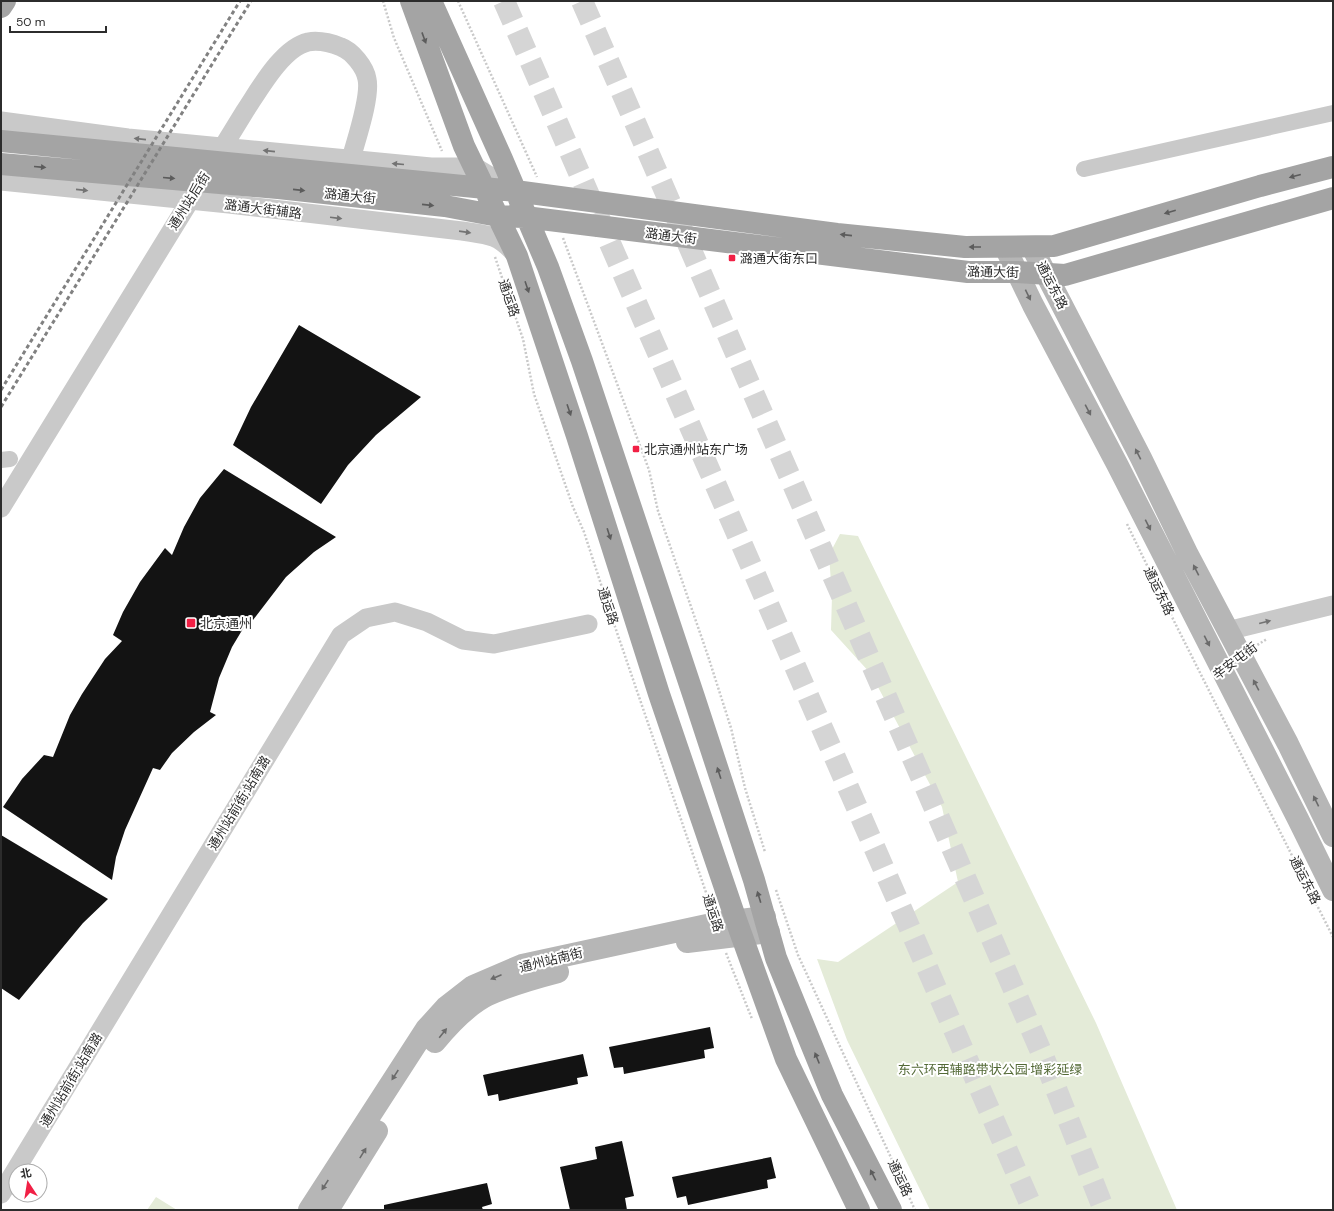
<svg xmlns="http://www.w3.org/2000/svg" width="1334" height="1211" font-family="'DM Sans','Noto Sans SC',sans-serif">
<rect width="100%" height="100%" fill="#fff"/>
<path fill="#e4ebd8" d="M 840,534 L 858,536 L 1096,1023 L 1177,1210 L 930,1210 L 847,1040 L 817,959 L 838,962 L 958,882 L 942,807 L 871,674 L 831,630 L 832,596 L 829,555 Z
M 156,1197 L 177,1210 L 147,1210 Z"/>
<path fill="#131313" d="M 299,325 L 421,397 L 376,435 L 348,465 L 321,504 L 233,445 L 251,407 Z
M 224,469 L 336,537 L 314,552 L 286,577 L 253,620 L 250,617 L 232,647 L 219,678 L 210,712 L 216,715 L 194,732 L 172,753 L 160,770 L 153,768 L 125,830 L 116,857 L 112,880 L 3,807 L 22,779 L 44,755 L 53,757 L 70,715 L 82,694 L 105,659 L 122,641 L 113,635 L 123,612 L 140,582 L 165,548 L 172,555 L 184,527 L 200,498 Z
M 1,835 L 108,899 L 83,923 L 19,1000 L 1,988 Z
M 710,1027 L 714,1048 L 704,1050 L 705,1058 L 624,1074 L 623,1067 L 614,1068 L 609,1047 Z
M 583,1054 L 588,1076 L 577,1078 L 578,1084 L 499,1101 L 498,1094 L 488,1096 L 483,1075 Z
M 622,1141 L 634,1196 L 625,1198 L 627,1210 L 570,1210 L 560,1167 L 597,1159 L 595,1147 Z
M 771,1157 L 776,1178 L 767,1180 L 768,1188 L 688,1205 L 686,1196 L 677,1198 L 672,1177 Z
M 487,1183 L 492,1204 L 482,1207 L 483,1210 L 384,1210 L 384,1205 Z"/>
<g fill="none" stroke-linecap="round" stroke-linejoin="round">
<path stroke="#d5d5d5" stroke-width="22" stroke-dasharray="22 11" stroke-linecap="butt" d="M 504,1 L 1033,1210
M 582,1 L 1043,1056 L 1104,1210"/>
<path stroke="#c9c9c9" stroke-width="2.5" stroke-dasharray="2 2" stroke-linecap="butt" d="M 383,1 L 394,38 L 442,151
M 458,1 L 537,177
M 563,238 L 649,470 L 658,511 L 708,656 L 731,728 L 745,788 L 765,852
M 495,257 L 523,339 L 534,394 L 573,507 L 584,532 L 612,618 L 711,907
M 1127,524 L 1174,621 L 1333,937
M 1254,647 L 1267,639
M 776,890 L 798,955 L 915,1210
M 726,953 L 752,1019"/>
<path stroke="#c9c9c9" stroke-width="16" d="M 1084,169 L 1333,113
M 1,460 L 10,459"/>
<path stroke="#c9c9c9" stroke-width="19" d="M 1,121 L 128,138 L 431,167 L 475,167 L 515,191
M 1,181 L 229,204 L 462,231 C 488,235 497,234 515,254
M 1,508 L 245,111 C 259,90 282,48 308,42 C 319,40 331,43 341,47 C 352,51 365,67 367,79 C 371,97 356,140 351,159
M 1227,631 L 1333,605
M 1,1194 L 341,635 L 366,618 L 395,612 L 427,622 L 463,640 L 494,644 L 588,624"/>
<path stroke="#b6b6b6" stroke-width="22" d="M 1005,247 L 1033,305 L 1117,464 L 1298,819 L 1333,890
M 1032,247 L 1141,458 L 1188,555 L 1288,744 L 1333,836
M 687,942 L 769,932
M 435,1042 C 449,1025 468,1005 488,995 C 510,985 535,978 558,972
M 309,1210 L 426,1029 L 446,1007 L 473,986 L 522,965 L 716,923 L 765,917
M 328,1210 L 377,1131"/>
<path stroke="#a4a4a4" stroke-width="22" d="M 411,1 L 464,146 L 517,256 L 577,436 L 659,694 L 736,920 L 786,1059 L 859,1210
M 431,1 L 502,159 L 548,267 L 582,361 L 694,697 L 754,880 L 776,958 L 832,1095 L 891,1210
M 1,7 L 5,1
M 1,141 L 515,191 L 837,234 L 965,247 L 1054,246 L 1260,186 L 1333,167
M 1,164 L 278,188 L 445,206 L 498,216 L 525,217 L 968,272 L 1017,272 L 1065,275 L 1333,198"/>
<path stroke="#818181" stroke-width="3" stroke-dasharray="4 3" stroke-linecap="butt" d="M 1,390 L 240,1
M 1,407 L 251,1"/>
</g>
<defs><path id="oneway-solid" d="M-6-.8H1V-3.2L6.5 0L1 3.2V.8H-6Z"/></defs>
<g fill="#5c5c5c">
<use href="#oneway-solid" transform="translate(424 38) rotate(70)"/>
<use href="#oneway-solid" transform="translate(40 167) rotate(5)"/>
<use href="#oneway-solid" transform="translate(1295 176) rotate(165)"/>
<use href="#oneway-solid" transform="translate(169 178) rotate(5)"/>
<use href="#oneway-solid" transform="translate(299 190) rotate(6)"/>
<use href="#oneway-solid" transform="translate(428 205) rotate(6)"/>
<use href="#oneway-solid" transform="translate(1170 212) rotate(164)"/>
<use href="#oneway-solid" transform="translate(846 235) rotate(-174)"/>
<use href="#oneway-solid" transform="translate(975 247) rotate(-180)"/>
<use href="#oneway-solid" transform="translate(527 287) rotate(71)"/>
<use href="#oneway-solid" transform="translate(569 410) rotate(71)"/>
<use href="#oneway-solid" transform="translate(609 534) rotate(72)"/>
<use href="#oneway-solid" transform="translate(719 773) rotate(-108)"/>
<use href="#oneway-solid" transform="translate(759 897) rotate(-107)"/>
<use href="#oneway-solid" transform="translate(817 1058) rotate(-112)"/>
<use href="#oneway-solid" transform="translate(873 1175) rotate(-117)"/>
</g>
<g fill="#737373">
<use href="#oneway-solid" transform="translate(140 139) rotate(-174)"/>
<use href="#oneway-solid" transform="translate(269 151) rotate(-174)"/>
<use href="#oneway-solid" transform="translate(398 164) rotate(-175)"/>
<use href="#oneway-solid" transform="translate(82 190) rotate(6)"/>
<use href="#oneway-solid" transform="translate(336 218) rotate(7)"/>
<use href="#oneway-solid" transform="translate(465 232) rotate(8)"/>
<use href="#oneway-solid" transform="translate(1265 622) rotate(-14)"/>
</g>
<g fill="#6a6a6a">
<use href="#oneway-solid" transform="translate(1028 295) rotate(64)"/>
<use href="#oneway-solid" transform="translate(1088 410) rotate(62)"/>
<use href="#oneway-solid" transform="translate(1138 454) rotate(-117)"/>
<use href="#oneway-solid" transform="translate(1148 525) rotate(63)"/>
<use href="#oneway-solid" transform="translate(1196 570) rotate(-117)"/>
<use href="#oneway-solid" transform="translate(1207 641) rotate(63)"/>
<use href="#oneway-solid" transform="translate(1256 685) rotate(-118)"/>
<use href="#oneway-solid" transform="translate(1316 801) rotate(-116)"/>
<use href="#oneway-solid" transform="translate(496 977) rotate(157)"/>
<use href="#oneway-solid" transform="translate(443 1033) rotate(-51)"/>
<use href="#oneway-solid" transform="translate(395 1075) rotate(123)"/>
<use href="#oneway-solid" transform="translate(363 1153) rotate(-58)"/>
<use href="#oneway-solid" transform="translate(325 1185) rotate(123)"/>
</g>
<g fill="#f12045" stroke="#fff" stroke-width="1.5">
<rect x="728" y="254" width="8" height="8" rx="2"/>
<rect x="632" y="445" width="8" height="8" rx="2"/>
<rect x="186" y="618" width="10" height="10" rx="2"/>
</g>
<g text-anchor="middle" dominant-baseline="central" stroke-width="4" stroke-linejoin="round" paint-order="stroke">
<g font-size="13" fill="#2c2c2c" stroke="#fff">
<text transform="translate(350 196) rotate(6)">潞通大街</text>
<text transform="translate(189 201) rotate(-58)">通州站后街</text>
<text transform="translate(263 209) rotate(7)">潞通大街辅路</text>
<text transform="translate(671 236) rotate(7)">潞通大街</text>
<text transform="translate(993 272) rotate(1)">潞通大街</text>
<text transform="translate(1052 285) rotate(63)">通运东路</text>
<text transform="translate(509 298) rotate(71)">通运路</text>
<text transform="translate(1159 591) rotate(64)">通运东路</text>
<text transform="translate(608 606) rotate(72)">通运路</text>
<text transform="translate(1235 661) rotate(-37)">辛安屯街</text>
<text transform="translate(239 803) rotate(-59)">通州站前街;站南潞</text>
<text transform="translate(1305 880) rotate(63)">通运东路</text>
<text transform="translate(713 913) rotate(72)">通运路</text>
<text transform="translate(551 960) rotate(-14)">通州站南街</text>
<text transform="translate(71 1080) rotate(-59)">通州站前街;站南潞</text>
<text transform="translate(900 1178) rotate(65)">通运路</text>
</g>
<g font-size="13" fill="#2c2c2c" stroke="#fff" text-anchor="start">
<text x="740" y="258">潞通大街东口</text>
<text x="644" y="449">北京通州站东广场</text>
<text x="200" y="623">北京通州</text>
</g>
<g font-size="13" fill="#546a37" stroke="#fff">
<text x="990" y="1069">东六环西辅路带状公园·增彩延绿</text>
</g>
</g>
<rect width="1334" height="1211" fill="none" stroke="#2c2c2c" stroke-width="4"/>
<g transform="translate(28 1183) rotate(348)"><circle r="19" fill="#ffffff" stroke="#ababab"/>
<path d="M0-3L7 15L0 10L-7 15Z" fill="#f12045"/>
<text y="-6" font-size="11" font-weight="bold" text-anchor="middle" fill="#2c2c2c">北</text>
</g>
<path d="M10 26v6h96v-6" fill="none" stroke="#2c2c2c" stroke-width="2"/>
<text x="16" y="26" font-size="12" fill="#2c2c2c" stroke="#ffffff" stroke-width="3" paint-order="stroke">50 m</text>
</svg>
